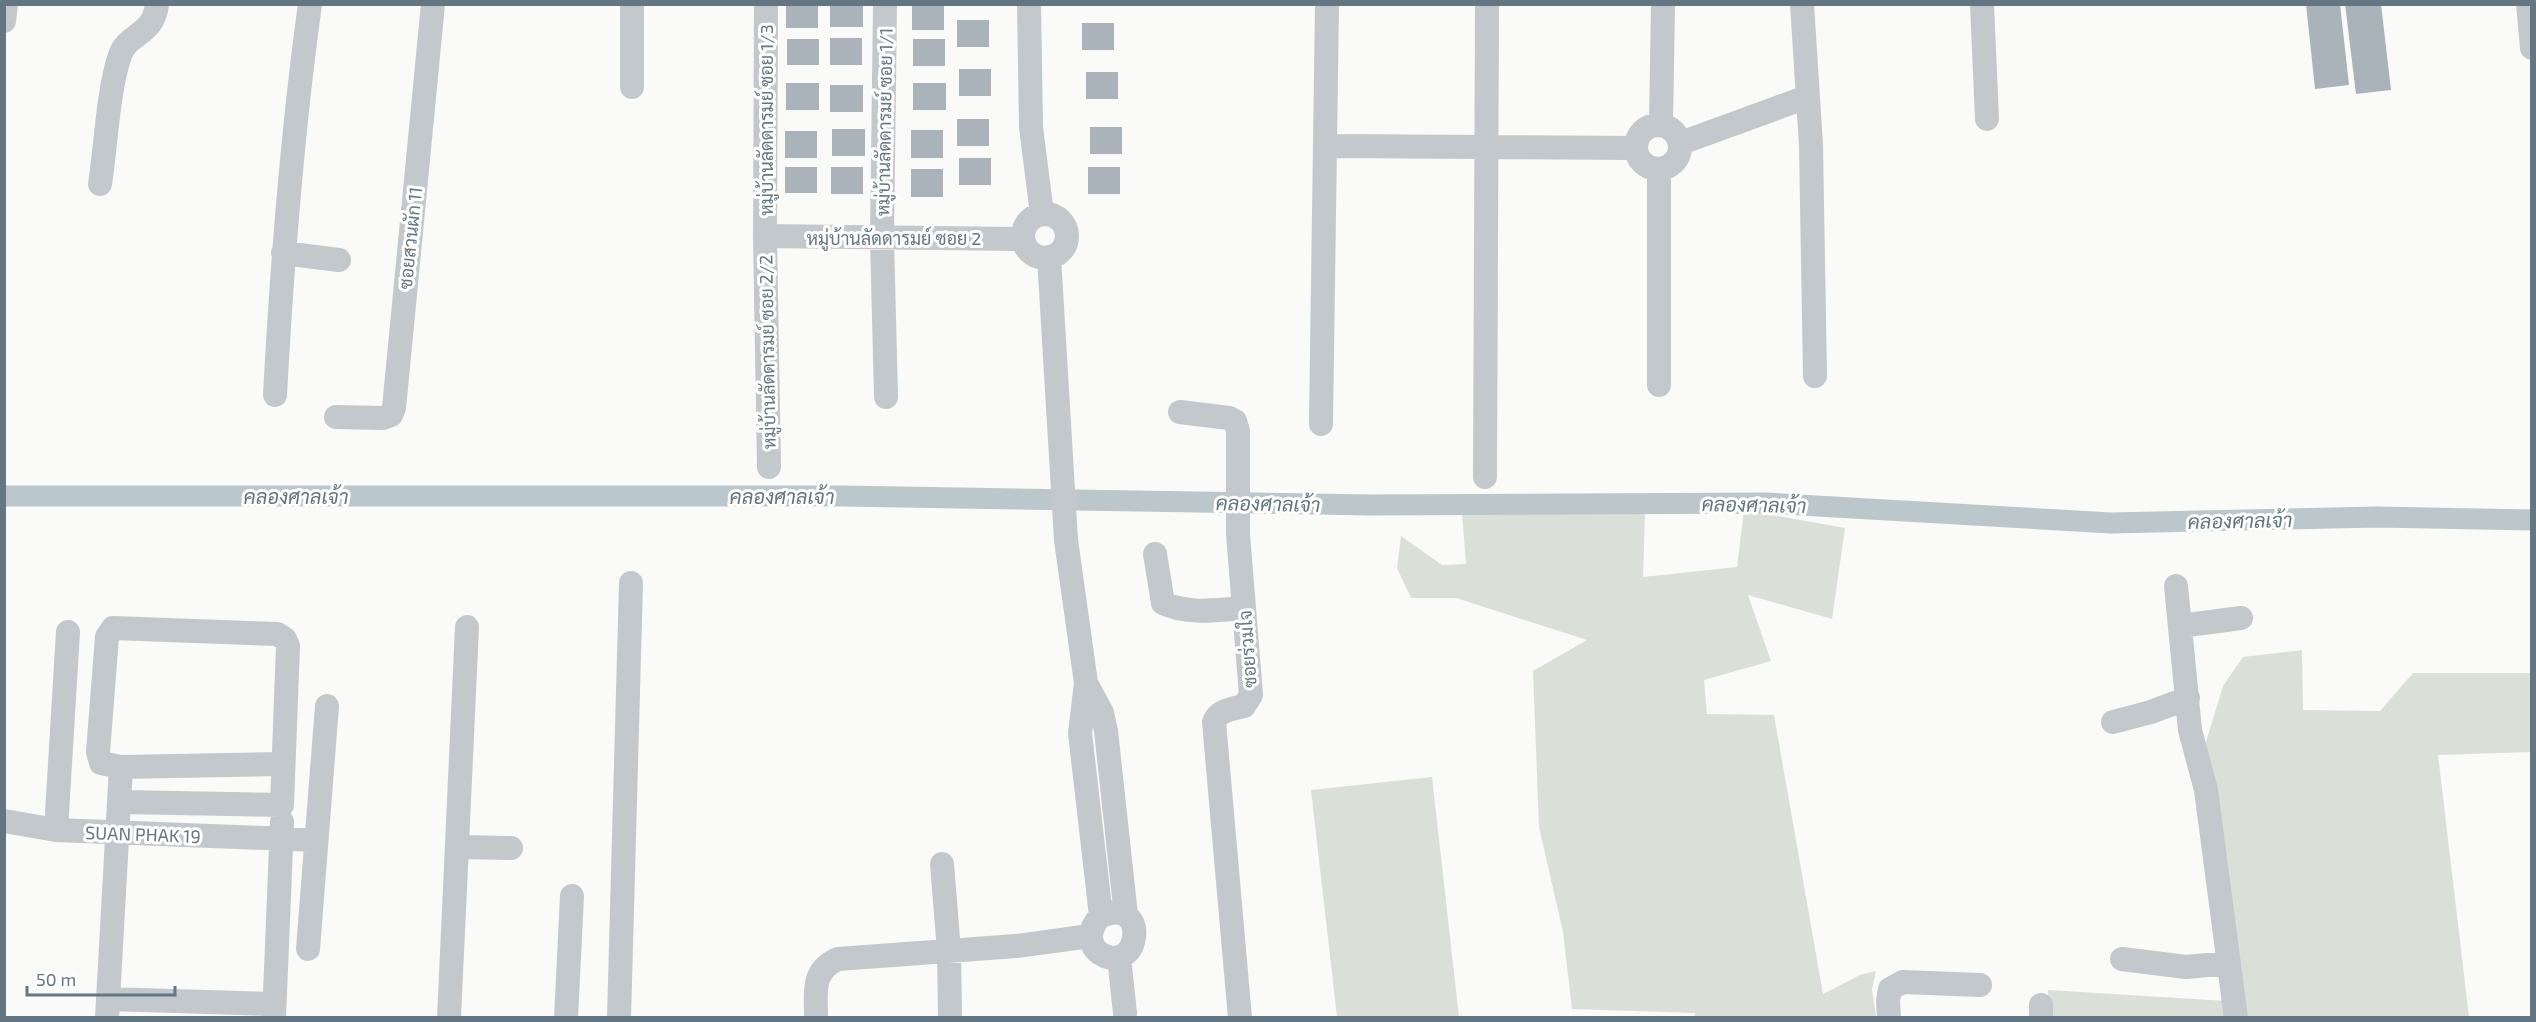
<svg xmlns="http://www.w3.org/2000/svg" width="2536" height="1022" font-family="'Exo 2',Sarabun,sans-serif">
<rect width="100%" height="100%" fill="#fafaf8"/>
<path fill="#dadfd7" d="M 1744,510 L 1845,528 L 1832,619 L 1748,595 L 1771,661 L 1704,680 L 1707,714 L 1774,715 L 1823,994 L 1860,975 L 1876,971 L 1872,989 L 1876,1017 L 1695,1018 L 1695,1013 L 1572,1009 L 1563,932 L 1539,827 L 1533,671 L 1587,640 L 1456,598 L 1411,598 L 1397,568 L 1401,536 L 1442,565 L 1466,564 L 1462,513 L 1645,514 L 1643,577 L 1737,567 Z
M 2302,650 L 2303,710 L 2380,711 L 2413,673 L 2531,673 L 2531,752 L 2438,755 L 2469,1017 L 2240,1017 L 2206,742 L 2223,686 L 2243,657 Z
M 1432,777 L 1459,1017 L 1337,1017 L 1311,790 Z
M 2048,990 L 2226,1001 L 2227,1017 L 2049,1017 Z"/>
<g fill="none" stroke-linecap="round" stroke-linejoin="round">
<path stroke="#bbc7cb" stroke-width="21" d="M 4,496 L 841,496 L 1370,505 L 1766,503 L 2111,523 L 2377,517 L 2532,520"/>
</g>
<path fill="#aab3b9" d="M 786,4 L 818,4 L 818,28 L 786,28 Z
M 830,4 L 863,4 L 863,27 L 830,27 Z
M 912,4 L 944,4 L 944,30 L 912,30 Z
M 2306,4 L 2340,4 L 2349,85 L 2315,89 Z
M 2345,4 L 2381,4 L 2391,90 L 2356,94 Z
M 957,20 L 989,20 L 989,47 L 957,47 Z
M 1082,23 L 1114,23 L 1114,50 L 1082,50 Z
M 830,38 L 862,38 L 862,65 L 830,65 Z
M 787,39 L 819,39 L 819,65 L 787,65 Z
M 913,39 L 945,39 L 945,66 L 913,66 Z
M 959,69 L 991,69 L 991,96 L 959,96 Z
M 1086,72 L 1118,72 L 1118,99 L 1086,99 Z
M 786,83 L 819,83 L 819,110 L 786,110 Z
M 913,83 L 946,83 L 946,110 L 913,110 Z
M 830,85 L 863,85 L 863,112 L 830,112 Z
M 957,119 L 989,119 L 989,146 L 957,146 Z
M 1090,127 L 1122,127 L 1122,154 L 1090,154 Z
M 832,129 L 865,129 L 865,156 L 832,156 Z
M 911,130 L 943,130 L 943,158 L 911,158 Z
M 785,131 L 817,131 L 817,158 L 785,158 Z
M 959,158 L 991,158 L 991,185 L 959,185 Z
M 785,167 L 817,167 L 817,193 L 785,193 Z
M 831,167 L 863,167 L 863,194 L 831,194 Z
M 1088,167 L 1120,167 L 1120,194 L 1088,194 Z
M 911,169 L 943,169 L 943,197 L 911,197 Z"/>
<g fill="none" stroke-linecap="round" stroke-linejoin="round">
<path stroke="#c3c8cc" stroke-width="24" d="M 766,4 L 765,236 L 769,467
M 885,4 L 882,239 L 886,397
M 1029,4 L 1031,127 L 1042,214
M 1802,4 L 1811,145 L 1815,376
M 1982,4 L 1987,119
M 2528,4 L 2532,48
M 4,21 L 6,4
M 632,87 L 632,4
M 1661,124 L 1663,4
M1636 147a22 22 0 1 1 44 0a22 22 0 1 1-44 0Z
M 1681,143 L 1807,97
M 1325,146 L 1636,148
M 1659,170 L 1659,385
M 100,184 C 106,146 108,90 120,55 C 128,33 154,35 157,4
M1023 236a22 22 0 1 1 44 0a22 22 0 1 1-44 0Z
M 765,236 L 1023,239
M 283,253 L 339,260
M 1049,257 L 1066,540 L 1086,683 L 1102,713 L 1106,731 L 1126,915
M 275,395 C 282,264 292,134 310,4
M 1180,412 L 1229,418 L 1235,421 L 1238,431 L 1238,534 L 1251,695 L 1244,706 C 1232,709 1219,710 1214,722 L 1240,1018
M 336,417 L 383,418 L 391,415 L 394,408 L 433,4
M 1321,424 L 1327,4
M 1485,477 L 1487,4
M 1155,554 L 1163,603 C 1189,615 1217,610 1244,608
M 2176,586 L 2190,730 L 2206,790 L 2236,1018
M 2180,626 L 2241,618
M 1086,683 L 1080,733 L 1101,916 C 1089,927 1086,947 1103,955 C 1140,974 1150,896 1101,916
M 2113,722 L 2151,712 L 2188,698
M 120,802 L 282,805 L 288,646 L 285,639 L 277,634 L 113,628 L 107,637 L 98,752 L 101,763 L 121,767 L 283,764
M 4,821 L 56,830 L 316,840
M 56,830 L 68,632
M 458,847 L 511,848
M 942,864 L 949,951 L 950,1018
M 308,949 L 327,706
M 1119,957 L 1125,1013
M 2122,959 L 2186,967 L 2228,963
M 108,999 L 274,1004
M 2041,1005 L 2041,1018
M 107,1018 L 121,767
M 274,1018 L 282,822
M 449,1018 L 467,627
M 566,1018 L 572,896
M 619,1018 L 631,583
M 816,1018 C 816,992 811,971 838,959 L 1016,946 L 1090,936
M 1889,1018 L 1888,1001 L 1890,989 L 1903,982 L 1980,985"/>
</g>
<g text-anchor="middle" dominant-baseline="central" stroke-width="6" stroke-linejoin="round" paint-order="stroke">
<g font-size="18" fill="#657683" stroke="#fff">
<text transform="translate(766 120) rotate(-90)">หมู่บ้านลัดดารมย์ ซอย 1/3</text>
<text transform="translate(884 122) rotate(-89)">หมู่บ้านลัดดารมย์ ซอย 1/1</text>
<text transform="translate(410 238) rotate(-84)">ซอยสวนผัก 11</text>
<text x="894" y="238">หมู่บ้านลัดดารมย์ ซอย 2</text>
<text transform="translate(767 352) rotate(-91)">หมู่บ้านลัดดารมย์ ซอย 2/2</text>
<text transform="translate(1247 649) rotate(-94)">ซอยร่วมใจ</text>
<text transform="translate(143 834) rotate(2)">SUAN PHAK 19</text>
</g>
<g font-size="20" font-style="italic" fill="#60757c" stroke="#fff">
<text x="296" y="496">คลองศาลเจ้า</text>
<text x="782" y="496">คลองศาลเจ้า</text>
<text transform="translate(1268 503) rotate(1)">คลองศาลเจ้า</text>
<text transform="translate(1754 504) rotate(1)">คลองศาลเจ้า</text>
<text transform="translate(2240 520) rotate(-1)">คลองศาลเจ้า</text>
</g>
</g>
<rect width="2536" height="1022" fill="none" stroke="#657683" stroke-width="12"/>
<path d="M27 986v9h148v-9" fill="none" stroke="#657683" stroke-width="3"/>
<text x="36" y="986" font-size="18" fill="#657683" stroke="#ffffff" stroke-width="4.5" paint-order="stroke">50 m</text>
</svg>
